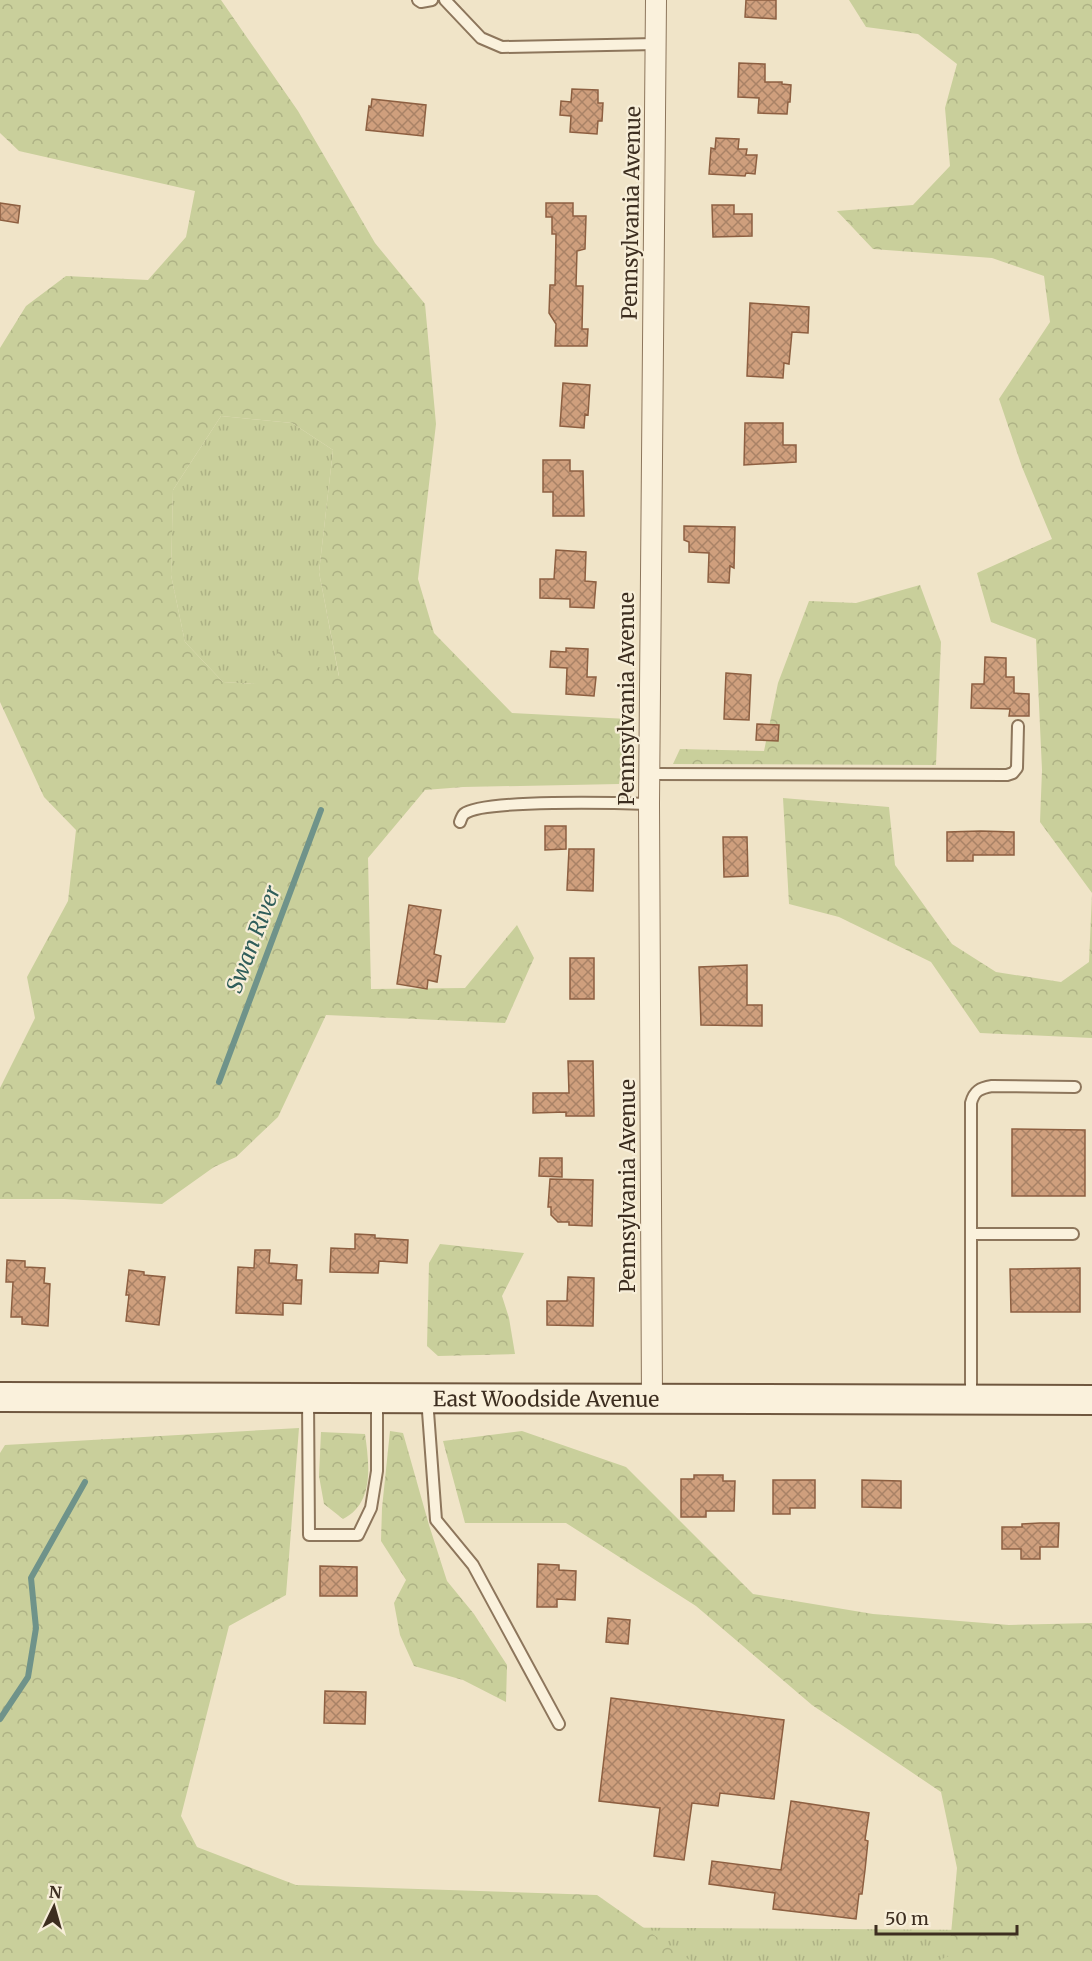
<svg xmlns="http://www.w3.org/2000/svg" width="1092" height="1961" font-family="Merriweather,serif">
<defs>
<pattern id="grass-tufts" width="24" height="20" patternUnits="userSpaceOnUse" patternTransform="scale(1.5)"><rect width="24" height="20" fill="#c9cf9b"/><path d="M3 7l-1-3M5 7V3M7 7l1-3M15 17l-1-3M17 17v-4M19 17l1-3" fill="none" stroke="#aeb285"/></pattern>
<pattern id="forest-crowns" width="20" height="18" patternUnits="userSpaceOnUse" patternTransform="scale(1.5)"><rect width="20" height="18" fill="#c9cf9b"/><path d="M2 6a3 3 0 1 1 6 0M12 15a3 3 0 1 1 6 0" fill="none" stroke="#aeb285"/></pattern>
<pattern id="building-cross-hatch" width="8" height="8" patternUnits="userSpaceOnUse" patternTransform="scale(1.5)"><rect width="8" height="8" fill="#cf9f7d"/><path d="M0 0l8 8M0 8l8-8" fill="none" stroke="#a98266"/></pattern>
</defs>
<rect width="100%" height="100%" fill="#f0e4c8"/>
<path fill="url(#grass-tufts)" d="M 221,416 L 292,423 L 333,450 L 319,572 L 339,677 L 255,684 L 223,682 L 185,642 L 171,575 L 173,490 Z
M 108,1924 L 979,1930 L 1092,1947 L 1092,1961 L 98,1961 Z"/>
<path fill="url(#forest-crowns)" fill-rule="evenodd" d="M 0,0 L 221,0 L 298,111 L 375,243 L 425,304 L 436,424 L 418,579 L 434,633 L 512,713 L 628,719 L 619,784 L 463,787 L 425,790 L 368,858 L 371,989 L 465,988 L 517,925 L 534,958 L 505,1023 L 326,1015 L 278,1117 L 236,1157 L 214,1167 L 162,1204 L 64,1199 L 0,1199 L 0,1088 L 35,1018 L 27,977 L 68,901 L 76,830 L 44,797 L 0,702 L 0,348 L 26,306 L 66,276 L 148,280 L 186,237 L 195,191 L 19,151 L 0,133 ZM 221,416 L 292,423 L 333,450 L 319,572 L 339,676 L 280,650 L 255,684 L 223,682 L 185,642 L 171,575 L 173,490 Z
M 849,0 L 1092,0 L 1092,893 L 1040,822 L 1042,770 L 1036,639 L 991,622 L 977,573 L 1052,539 L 1022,467 L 999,399 L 1050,322 L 1044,276 L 992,258 L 873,249 L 837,211 L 913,205 L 950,166 L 945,108 L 957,64 L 918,34 L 866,27 Z
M 920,585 L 941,642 L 936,765 L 673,764 L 680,749 L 764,751 L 778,683 L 809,601 L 856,603 Z
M 783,798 L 889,807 L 895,865 L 952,944 L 996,972 L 1061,982 L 1089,962 L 1092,894 L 1092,1038 L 980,1033 L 931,962 L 839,917 L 789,904 Z
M 440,1244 L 524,1253 L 502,1296 L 509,1318 L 515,1354 L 438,1356 L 427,1346 L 429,1263 Z
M 299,1428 L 286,1595 L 229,1626 L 181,1816 L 197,1847 L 296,1885 L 597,1895 L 691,1961 L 0,1961 L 0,1453 L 5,1445 Z
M 390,1431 L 403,1433 L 429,1525 L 447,1581 L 474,1614 L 507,1665 L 506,1702 L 463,1680 L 414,1666 L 400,1635 L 394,1603 L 406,1580 L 381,1541 L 382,1508 Z
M 522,1431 L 626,1467 L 753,1594 L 873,1614 L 1009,1625 L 1092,1623 L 1092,1961 L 937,1961 L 949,1956 L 957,1868 L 941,1792 L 812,1705 L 696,1606 L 566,1523 L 465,1523 L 443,1441 Z
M 321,1432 L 365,1434 C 369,1463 375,1503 343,1519 L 324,1504 L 319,1476 Z"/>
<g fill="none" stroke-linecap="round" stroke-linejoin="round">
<path stroke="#6f938a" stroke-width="6" d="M 219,1082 L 321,810
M 0,1719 L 28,1677 L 36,1628 L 31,1578 L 85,1482"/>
</g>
<path fill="url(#building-cross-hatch)" stroke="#8d5f41" stroke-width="1.5" d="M 746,0 L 776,0 L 776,19 L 745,17 Z
M 739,63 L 765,64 L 765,82 L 782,82 L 782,84 L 791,85 L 790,102 L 788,102 L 787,114 L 758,113 L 759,98 L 738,97 Z
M 572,89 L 598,90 L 598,103 L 603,103 L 602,121 L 598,121 L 597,134 L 570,132 L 571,116 L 560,115 L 561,101 L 571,102 Z
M 372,99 L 426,105 L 423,136 L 366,130 L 369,106 L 371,107 Z
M 716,138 L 739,139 L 738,149 L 747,149 L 746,155 L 757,155 L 755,174 L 746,173 L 745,176 L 709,174 L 711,148 L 715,149 Z
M 0,203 L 20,206 L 18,223 L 0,220 Z
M 546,203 L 573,203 L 573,216 L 586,216 L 585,249 L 577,251 L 576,286 L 583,286 L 582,329 L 588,329 L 587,346 L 555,346 L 556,324 L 549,313 L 550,285 L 555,285 L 556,234 L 552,234 L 552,217 L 546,217 Z
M 712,205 L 734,205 L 734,214 L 752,214 L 752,236 L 713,237 Z
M 750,303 L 809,307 L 808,333 L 792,332 L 789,364 L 784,363 L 783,378 L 747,376 Z
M 563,383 L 590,385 L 588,415 L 585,414 L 584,428 L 560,426 Z
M 745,423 L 783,423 L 783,445 L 796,445 L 796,462 L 744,465 Z
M 543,460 L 570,460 L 570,471 L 583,471 L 584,516 L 553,516 L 553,492 L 543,492 Z
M 684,526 L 735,527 L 734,568 L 730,566 L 729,583 L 708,582 L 709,553 L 689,552 L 689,542 L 684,540 Z
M 556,550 L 586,552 L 585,581 L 596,582 L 594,608 L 570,607 L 570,599 L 540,598 L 540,579 L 554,579 Z
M 566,648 L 588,649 L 587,677 L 596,677 L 594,696 L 566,694 L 567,668 L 550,667 L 551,651 L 566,652 Z
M 985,657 L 1006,658 L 1006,677 L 1014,677 L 1014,693 L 1029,694 L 1029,716 L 1009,716 L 1010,709 L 971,708 L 972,684 L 984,684 Z
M 726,673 L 751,675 L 749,720 L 724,719 Z
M 757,724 L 779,725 L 778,741 L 756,740 Z
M 545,826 L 566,826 L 566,849 L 545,850 Z
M 981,831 L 1014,832 L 1014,855 L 973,855 L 973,861 L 947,861 L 947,832 Z
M 723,837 L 747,837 L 748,876 L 724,877 Z
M 569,849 L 594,849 L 593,891 L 567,890 Z
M 409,905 L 441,910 L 434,954 L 441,956 L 437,982 L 428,980 L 427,989 L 397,984 Z
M 570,958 L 594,958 L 594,999 L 570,999 Z
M 747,965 L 747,1005 L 762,1005 L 762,1026 L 701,1025 L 699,967 Z
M 568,1061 L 593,1061 L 594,1116 L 566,1116 L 566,1112 L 533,1113 L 533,1093 L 569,1093 Z
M 1012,1129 L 1085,1130 L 1085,1196 L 1012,1196 Z
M 540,1158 L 562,1158 L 562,1177 L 539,1176 Z
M 550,1179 L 593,1180 L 592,1226 L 569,1225 L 569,1222 L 558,1222 L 551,1215 L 551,1207 L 548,1207 Z
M 355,1234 L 375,1235 L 375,1238 L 408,1240 L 407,1263 L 379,1261 L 378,1273 L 330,1272 L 331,1248 L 355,1249 Z
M 255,1250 L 270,1250 L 269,1263 L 297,1265 L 296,1280 L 302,1280 L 301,1304 L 283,1303 L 283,1315 L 236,1313 L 238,1267 L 254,1268 Z
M 7,1260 L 25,1261 L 25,1267 L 45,1268 L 44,1283 L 50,1284 L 48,1326 L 22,1324 L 22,1317 L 11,1317 L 13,1282 L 6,1282 Z
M 1080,1268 L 1080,1312 L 1011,1312 L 1010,1269 Z
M 129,1270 L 144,1272 L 144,1275 L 165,1277 L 159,1325 L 126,1321 L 129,1295 L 126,1295 Z
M 568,1277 L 594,1278 L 593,1326 L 547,1325 L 547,1301 L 567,1301 Z
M 694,1475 L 723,1475 L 723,1481 L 735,1481 L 734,1511 L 706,1511 L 706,1517 L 681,1517 L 681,1479 L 694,1479 Z
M 773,1480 L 815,1480 L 815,1508 L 790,1508 L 790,1514 L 773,1514 Z
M 862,1480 L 901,1481 L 901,1508 L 862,1507 Z
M 1040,1523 L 1059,1523 L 1058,1547 L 1040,1547 L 1040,1559 L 1021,1559 L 1021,1549 L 1002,1549 L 1002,1527 L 1022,1527 L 1022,1524 Z
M 538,1564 L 559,1565 L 559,1570 L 576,1571 L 575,1600 L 557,1599 L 557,1607 L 537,1607 Z
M 320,1566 L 357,1567 L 357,1596 L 320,1596 Z
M 608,1618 L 630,1620 L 628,1644 L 606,1642 Z
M 325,1691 L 366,1692 L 365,1724 L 324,1723 Z
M 611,1698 L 784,1720 L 774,1799 L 720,1793 L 718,1806 L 692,1803 L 684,1860 L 654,1856 L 660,1808 L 599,1801 Z
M 791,1801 L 869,1813 L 865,1840 L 868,1841 L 865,1870 L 862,1894 L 859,1894 L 856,1919 L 773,1909 L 775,1893 L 709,1884 L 712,1861 L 781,1870 Z"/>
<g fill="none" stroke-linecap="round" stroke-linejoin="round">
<g stroke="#8d765c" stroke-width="14">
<path id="service" d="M 418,0 L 421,2 L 432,0
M 445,0 L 481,38 L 502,47 L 656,44
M 650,774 L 1007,775 L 1013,773 L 1017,768 L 1018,726
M 460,822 C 461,819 462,816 464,814 C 482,799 621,803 649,804
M 971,1234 L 1073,1234
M 308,1398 L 309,1535 L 358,1535 L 371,1508 L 377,1471 L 377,1398
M 427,1398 L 436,1520 L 473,1565 L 559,1724
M 971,1399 L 971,1103 C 974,1091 980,1088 992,1086 L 1075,1087"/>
</g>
<g stroke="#8d765c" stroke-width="22">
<path id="minor" d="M 652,1399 L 649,804 L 656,0"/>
</g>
<g stroke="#6f573f" stroke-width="32">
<g id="secondary">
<path id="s1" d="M 0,1397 L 1092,1400"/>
</g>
</g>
<use href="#service" stroke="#faf1dc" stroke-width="10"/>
<use href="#minor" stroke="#faf1dc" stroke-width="20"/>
<use href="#secondary" stroke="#faf1dc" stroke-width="28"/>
</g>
<g text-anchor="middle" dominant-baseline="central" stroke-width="4.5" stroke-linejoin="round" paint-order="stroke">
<g font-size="21" fill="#3d2e20" stroke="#f7eed8">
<text transform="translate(631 213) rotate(-89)">Pennsylvania Avenue</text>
<text transform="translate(626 699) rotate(-90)">Pennsylvania Avenue</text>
<text transform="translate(627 1186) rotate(-90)">Pennsylvania Avenue</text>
<text stroke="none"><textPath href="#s1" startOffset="546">East Woodside Avenue</textPath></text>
</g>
<g font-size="22" font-style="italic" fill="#2f5d5a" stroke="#f7eed8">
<text transform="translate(253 939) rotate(-69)">Swan River</text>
</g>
</g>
<g transform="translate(54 1907) rotate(5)" stroke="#f7eed8" stroke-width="4.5" paint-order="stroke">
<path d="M0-4.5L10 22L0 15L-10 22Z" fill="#3d2e20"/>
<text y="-9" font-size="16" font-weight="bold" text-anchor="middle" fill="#3d2e20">N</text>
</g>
<path d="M876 1925v9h141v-9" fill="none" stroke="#3d2e20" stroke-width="3"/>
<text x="885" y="1925" font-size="18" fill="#3d2e20" stroke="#f7eed8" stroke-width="4.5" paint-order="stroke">50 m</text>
</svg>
